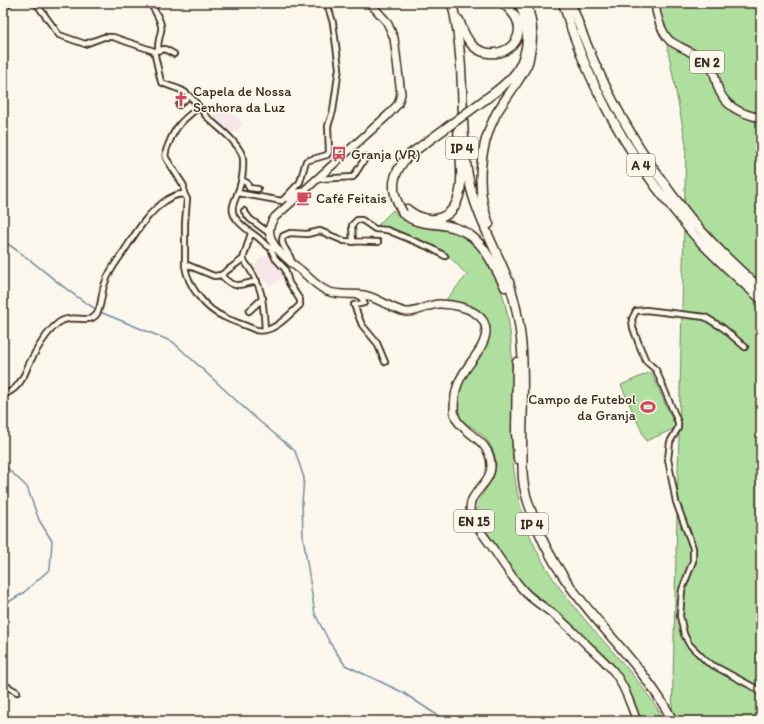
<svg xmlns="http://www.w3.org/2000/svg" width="764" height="724" font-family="Itim,sans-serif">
<rect width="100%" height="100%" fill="#fbf7ec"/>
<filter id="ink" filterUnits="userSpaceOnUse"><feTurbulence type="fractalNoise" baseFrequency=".025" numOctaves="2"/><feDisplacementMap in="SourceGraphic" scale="8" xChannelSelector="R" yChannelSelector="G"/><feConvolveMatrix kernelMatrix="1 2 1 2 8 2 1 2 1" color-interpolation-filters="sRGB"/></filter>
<g filter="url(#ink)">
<path fill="#f7e6e8" d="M 223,105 L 242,122 L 242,125 L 231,136 L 212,119 Z
M 270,252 L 272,259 L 283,269 L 285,277 L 270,286 L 253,269 L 262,256 L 265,258 Z"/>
<path fill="#aedf9f" stroke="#74845e" d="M 659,3 L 761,3 L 761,721 L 672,721 L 686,144 Z
M 393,210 C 419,242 459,216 483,253 C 520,308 511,373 512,436 C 512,465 516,494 525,522 C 551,602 624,650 665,721 L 640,721 L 621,676 L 617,670 L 565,617 L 525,587 L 478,522 C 470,499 495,486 496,465 C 496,448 485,436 472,427 C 467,424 462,421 459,415 C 456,407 458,398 459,390 L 488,325 C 484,305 461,305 445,301 L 467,275 L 447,254 L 378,225 Z
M 651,372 L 676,428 L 646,441 L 621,385 Z"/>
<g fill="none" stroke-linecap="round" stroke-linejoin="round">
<path stroke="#738b9f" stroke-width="1.5" d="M 3,241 C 36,261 63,291 96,309
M 100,312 L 173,342 L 252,415 L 295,451 L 304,478 L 302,503 L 303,536 L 315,614 L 330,643 L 345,665 L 402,692 L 446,721
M 3,465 L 6,467 L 27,487 L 39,520 L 52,541 L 50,569 L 22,594 L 3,605"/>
<g stroke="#3b2a1e" stroke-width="8">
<path id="street" d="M 36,3 L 59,35 L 85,44 L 104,37 L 113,37 L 154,51 L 161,82 C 168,87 179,87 186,93 C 194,99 200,108 206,116 C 218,128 234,138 242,154 C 244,159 243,164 243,169 C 241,207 214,207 256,236 C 262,240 266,247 273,249
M 150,3 C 154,9 163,24 161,31 C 159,40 158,40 158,50
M 3,7 L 10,3
M 156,51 L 165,49 L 174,54
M 179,105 L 189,96
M 318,179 L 353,177 L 366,157
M 242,180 L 247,183 L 249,188 L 258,189
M 238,193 L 282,201
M 184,194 L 184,186 L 166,158 C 164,153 167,148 169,143 C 176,125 184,119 199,107
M 287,199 L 295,192 L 303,191
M 282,201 L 300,182 L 306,161 L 327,155 L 329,152 L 328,126 L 333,111 L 339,68 L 333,23 L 327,3
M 244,211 L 250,219 L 269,233
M 353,242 L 352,225 L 357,220 L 362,220 L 375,229 L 387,230 L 431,248 L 445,256
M 243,259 C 263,287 263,297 265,330
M 292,263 C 291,252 279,247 283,236 L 290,233 L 307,234 L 320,231 L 344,241 L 378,242
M 185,264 L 214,276 L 221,275 L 243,259 L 251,233
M 221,275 C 235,290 238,285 257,281
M 358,295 L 364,301 L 364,303 L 354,305 L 362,325 L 377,343 L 385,362
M 249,311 L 263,298
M 745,347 L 723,328 L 705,317 L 646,310 L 636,311 L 632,319 L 633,328 L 640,347 L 646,361 L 656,370 L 678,422 L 678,428 L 670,442 L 668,459 L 676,502 L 693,548 L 693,561 L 682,590 L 680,616 L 684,634 L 689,644 L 707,662 L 757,689 L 761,694
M 3,395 C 8,393 12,391 16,387 C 21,382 25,374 28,366 C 35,352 44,335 57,324 C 71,312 88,325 96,315 C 102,308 101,292 105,283 C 109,271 117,261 124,251 C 137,231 148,212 168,199 C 174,196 179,193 185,195 L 187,199 L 185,223 L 185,266 C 188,286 205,309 224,317 C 234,322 245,325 256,330 C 273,334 288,316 300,305 L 300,300 L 289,283 L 285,269 L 275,258 L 271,249
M 3,684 L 17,692"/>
</g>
<g stroke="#3b2a1e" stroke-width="10">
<path id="primary" d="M 370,3 L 387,22 L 394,38 L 401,94 L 398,104 L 388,115 L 275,217 C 257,239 288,260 303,272 C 310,279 318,287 327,291 C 338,296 352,293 364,295 C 379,298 391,309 406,312 C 419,313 429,303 441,304 C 463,305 496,314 483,343 C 477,357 464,368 458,384 C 455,392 454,402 454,411 C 456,434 491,436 491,466 C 491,486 465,493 471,514 C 475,526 485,537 492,547 C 502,562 512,578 524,591 C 533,601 546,608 557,617 C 568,626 578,636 588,646 C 597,654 606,662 614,672 C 625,686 630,704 637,721
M 655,3 C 656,15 661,31 669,40 C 675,45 684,48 690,52 C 696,55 704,58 708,63 C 714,69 715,77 717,85 C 723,106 741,114 761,118"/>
</g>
<g stroke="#3b2a1e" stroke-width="11">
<path id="highway" d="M 452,3 C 461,40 462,81 463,119 C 464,142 465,166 471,189 C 479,221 497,251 509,282 C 515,301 519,320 521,339 C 525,375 522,412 522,448 C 523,458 522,469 523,479 C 524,490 528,503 532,513 C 559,599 633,645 673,721
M 563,3 C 585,78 625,150 674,210 C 682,219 689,230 697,238 C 717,260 739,279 761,299
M 571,3 C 598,82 639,156 692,220 C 713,245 737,268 761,289
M 459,20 C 462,29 466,39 473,46 C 494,64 527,46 517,20 C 514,13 508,8 503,3
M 487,98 C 498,90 509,82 517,71 C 530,50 530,25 519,3
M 407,209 C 415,216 424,220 435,219 C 473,213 459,155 458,129
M 403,213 C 415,224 428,223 443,225 C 480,230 490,258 505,287
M 489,224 C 475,189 479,147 496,114 C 506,97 519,82 527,65 C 529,62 529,57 530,53 C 534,35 533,20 526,3
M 517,362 L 516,433 L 518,459"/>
</g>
<use href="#street" stroke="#fbf7ec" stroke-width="4.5"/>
<use href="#primary" stroke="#fbf7ec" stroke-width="7"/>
<use href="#highway" stroke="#fbf7ec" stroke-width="8"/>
<g stroke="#3b2a1e" stroke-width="11" stroke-linecap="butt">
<path id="highway-bridge" d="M 403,213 C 389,190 391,174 409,155 L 487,98"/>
</g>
<use href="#highway-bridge" stroke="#fbf7ec" stroke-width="8"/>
</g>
</g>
<defs>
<g id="church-bare" transform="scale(1.2)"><path d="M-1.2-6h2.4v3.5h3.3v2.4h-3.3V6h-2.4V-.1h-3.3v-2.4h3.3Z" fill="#d1495b" stroke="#fbf7ec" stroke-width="2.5" paint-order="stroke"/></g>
<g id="bus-bare" transform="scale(1.2)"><path d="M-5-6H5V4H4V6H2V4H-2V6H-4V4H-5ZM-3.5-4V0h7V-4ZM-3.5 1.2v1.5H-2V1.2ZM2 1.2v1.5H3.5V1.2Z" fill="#d1495b" stroke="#fbf7ec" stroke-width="2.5" paint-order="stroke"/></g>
<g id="cafe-bare" transform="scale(1.2)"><path d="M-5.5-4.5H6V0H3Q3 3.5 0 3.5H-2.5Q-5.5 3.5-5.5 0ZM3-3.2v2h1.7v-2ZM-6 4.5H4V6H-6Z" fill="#d1495b" stroke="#fbf7ec" stroke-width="2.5" paint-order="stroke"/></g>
<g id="stadium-bare" transform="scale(1.2)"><path d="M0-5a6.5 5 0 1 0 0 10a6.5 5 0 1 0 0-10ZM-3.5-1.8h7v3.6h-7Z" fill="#d1495b" stroke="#fbf7ec" stroke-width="2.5" paint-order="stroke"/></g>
</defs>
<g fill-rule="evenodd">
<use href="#church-bare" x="181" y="99"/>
<use href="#bus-bare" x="339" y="154"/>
<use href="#cafe-bare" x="304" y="198"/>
<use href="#stadium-bare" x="648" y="407"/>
</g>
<g text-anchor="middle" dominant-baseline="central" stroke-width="3" stroke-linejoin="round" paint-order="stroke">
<g fill="#fbf7ec" stroke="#75685c" stroke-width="1">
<rect x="690" y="51" width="34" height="22" rx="3"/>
<rect x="446" y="137" width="32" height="22" rx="3"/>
<rect x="627" y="154" width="28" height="22" rx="3"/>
<rect x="454" y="510" width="40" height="22" rx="3"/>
<rect x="516" y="513" width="32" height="22" rx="3"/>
</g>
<g font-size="13" font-weight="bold" fill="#3b2a1e">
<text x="707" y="62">EN 2</text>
<text x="462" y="148">IP 4</text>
<text x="641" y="165">A 4</text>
<text x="474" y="521">EN 15</text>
<text x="532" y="524">IP 4</text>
</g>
<g font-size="14" fill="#3b2a1e" stroke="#fbf7ec" text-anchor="start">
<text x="193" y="91">Capela de Nossa<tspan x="193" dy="16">Senhora da Luz</tspan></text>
<text x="351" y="154">Granja (VR)</text>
<text x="316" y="198">Café Feitais</text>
<text x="636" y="399" text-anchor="end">Campo de Futebol<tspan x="636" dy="16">da Granja</tspan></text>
</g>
</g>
<rect width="764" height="724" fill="none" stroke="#fbf7ec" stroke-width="16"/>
<rect x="8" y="8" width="748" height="708" fill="none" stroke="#3b2a1e" stroke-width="1.5" filter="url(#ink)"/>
</svg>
